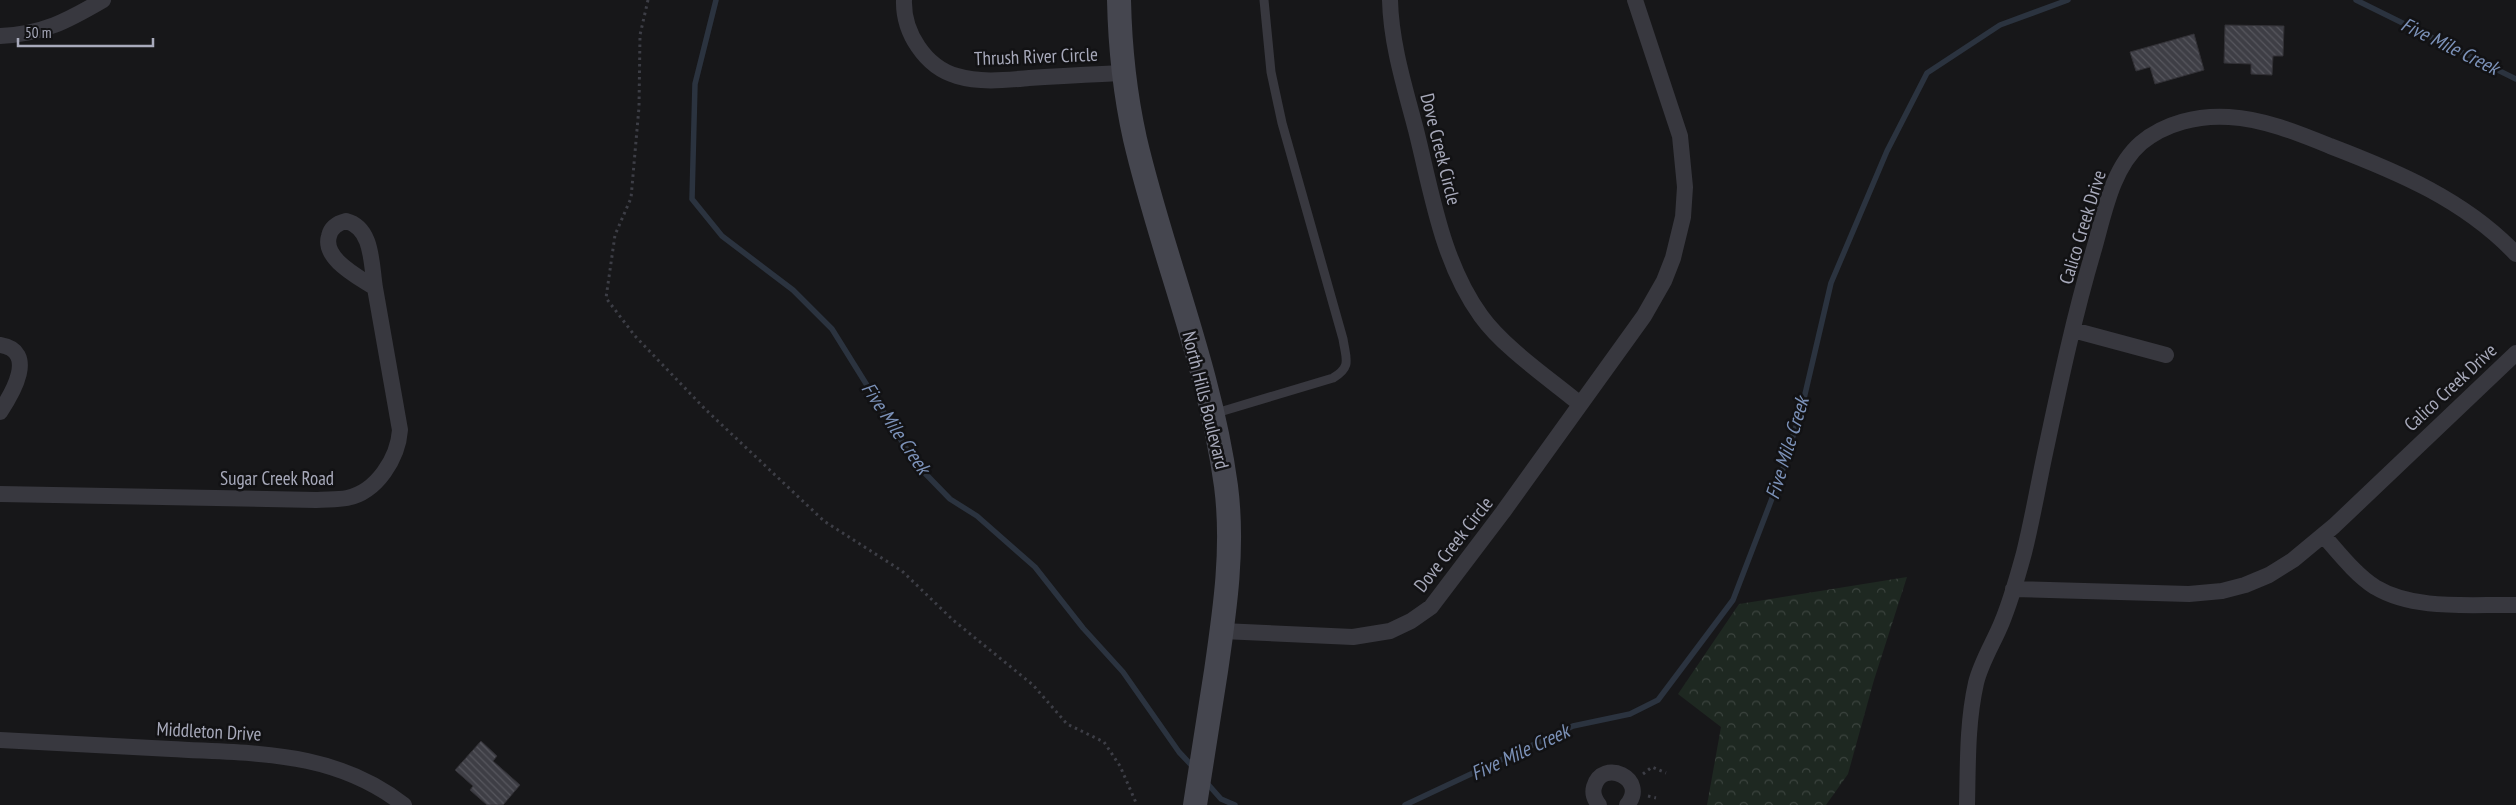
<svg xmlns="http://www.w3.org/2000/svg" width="2516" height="805" font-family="'PT Sans Narrow',sans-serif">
<defs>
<pattern id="forest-crowns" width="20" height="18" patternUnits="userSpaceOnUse" patternTransform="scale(1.25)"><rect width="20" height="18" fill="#1e2821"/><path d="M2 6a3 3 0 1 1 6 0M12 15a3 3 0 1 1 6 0" fill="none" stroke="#3c443f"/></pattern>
<pattern id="building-back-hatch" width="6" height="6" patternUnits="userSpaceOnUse" patternTransform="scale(1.25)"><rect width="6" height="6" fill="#3e3e45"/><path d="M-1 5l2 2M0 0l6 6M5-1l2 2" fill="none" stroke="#57575e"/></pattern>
</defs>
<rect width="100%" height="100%" fill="#171719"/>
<path fill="url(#forest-crowns)" d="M 1907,577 L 1874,680 L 1848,774 L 1826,805 L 1707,805 L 1721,727 L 1678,694 L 1739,604 Z"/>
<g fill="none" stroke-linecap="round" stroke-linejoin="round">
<path stroke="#2b333f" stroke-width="5.5" d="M 716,0 L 695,84 L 692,199 L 722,236 L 793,290 L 832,329 L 916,464 L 950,499 L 977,516 L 1035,567 L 1083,628 L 1123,672 L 1179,752 L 1195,769
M 2356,0 L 2516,79
M 1206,782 L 1221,799 L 1235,805
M 1405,805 L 1573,726 L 1630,714 L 1658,700 L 1733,600 L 1781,475 L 1802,407 L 1831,283 L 1887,151 L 1927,73 L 2000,25 L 2068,0"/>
</g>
<path fill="url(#building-back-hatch)" stroke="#323136" d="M 2225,25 L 2284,26 L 2283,56 L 2273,56 L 2272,75 L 2251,74 L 2251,64 L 2224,63 Z
M 2194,34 L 2204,70 L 2155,84 L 2150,67 L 2136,71 L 2130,52 Z
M 481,741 L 497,756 L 493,761 L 520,785 L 503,805 L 487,805 L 470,790 L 473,786 L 455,770 Z"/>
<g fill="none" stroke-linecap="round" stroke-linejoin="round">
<path stroke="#3d3e46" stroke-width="3" stroke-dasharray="2.5 4" stroke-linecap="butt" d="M 648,0 L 640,35 L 639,107 L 631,198 L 615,235 L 606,298 L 635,336 L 705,409 L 824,521 L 902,571 L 953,620 L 1033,685 L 1067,724 L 1104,742 L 1120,766 L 1137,805
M 1643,774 L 1652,767 L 1666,773
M 1648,796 L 1656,798"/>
<path stroke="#38383f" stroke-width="9" d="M 1213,414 L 1333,378 C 1352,367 1346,359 1343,339 L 1282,123 L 1271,72 L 1264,0"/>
<path stroke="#38383f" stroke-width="16" d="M 904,0 C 903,32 925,67 957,76 C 980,83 1006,80 1029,78 C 1061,76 1093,74 1125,73
M 1390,0 C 1391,44 1405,88 1416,130 C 1432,194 1442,262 1481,316 C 1504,348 1550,379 1580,404
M 0,36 C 43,34 67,21 103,0
M 346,221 C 373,228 371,263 375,288 C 359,277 322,259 329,236 C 331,227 338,223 346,221 Z
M 2073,330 L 2166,355
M 0,345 C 38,351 12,394 0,412
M 0,494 L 316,500 C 326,499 337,500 347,498 C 377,492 398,458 400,430 L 375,288
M 2323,535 C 2339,553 2355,574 2375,587 C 2415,611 2471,604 2516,605
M 2013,589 L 2189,594 L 2222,591 L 2245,585 L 2269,575 L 2293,560 L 2334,526 L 2516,353
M 1222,631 L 1353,637 L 1390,631 L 1411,621 L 1431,607 L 1503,512 L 1644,316 L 1664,281 L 1673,258 L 1683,217 L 1685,187 L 1680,136 L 1635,0
M 0,740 C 57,743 114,746 171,749 C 256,754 333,750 404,805
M 1599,805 C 1595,800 1592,794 1594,787 C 1602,757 1649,779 1627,805
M 1967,805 C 1968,764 1967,723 1976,683 C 1981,662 1994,642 2002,622 C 2011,600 2018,575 2024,553 C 2033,517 2039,480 2047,444 C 2061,378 2075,313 2094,249 C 2104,214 2112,168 2141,143 C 2165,123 2198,115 2229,117 C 2264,119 2298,133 2330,146 C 2398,172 2465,200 2516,254"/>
<path stroke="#45464f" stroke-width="24" d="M 1119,0 C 1120,46 1125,94 1135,139 C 1162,255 1210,367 1226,486 C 1234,548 1225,609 1216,671 C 1209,715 1202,760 1195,805"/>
</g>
<g text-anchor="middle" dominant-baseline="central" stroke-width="5" stroke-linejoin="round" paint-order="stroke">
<g font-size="19" fill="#a8aabb" stroke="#121214">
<text transform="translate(1036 56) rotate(-2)">Thrush River Circle</text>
<text transform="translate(1441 149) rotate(76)">Dove Creek Circle</text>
<text transform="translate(2082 227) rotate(-73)">Calico Creek Drive</text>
<text transform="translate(2450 387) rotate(-43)">Calico Creek Drive</text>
<text transform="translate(1206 400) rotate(76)">North Hills Boulevard</text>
<text x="277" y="478">Sugar Creek Road</text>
<text transform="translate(1453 544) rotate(-52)">Dove Creek Circle</text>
<text transform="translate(209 731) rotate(3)">Middleton Drive</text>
</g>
<g font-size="20" font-style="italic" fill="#7c92b9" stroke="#121214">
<text transform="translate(2450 46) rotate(26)">Five Mile Creek</text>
<text transform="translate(896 428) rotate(56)">Five Mile Creek</text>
<text transform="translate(1787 448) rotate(-73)">Five Mile Creek</text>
<text transform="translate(1520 752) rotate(-25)">Five Mile Creek</text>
</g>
</g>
<path d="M18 38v8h135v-8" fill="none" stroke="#a8aabb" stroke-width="2.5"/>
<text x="25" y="38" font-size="15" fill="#a8aabb" stroke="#121214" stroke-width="4" paint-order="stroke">50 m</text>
</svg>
